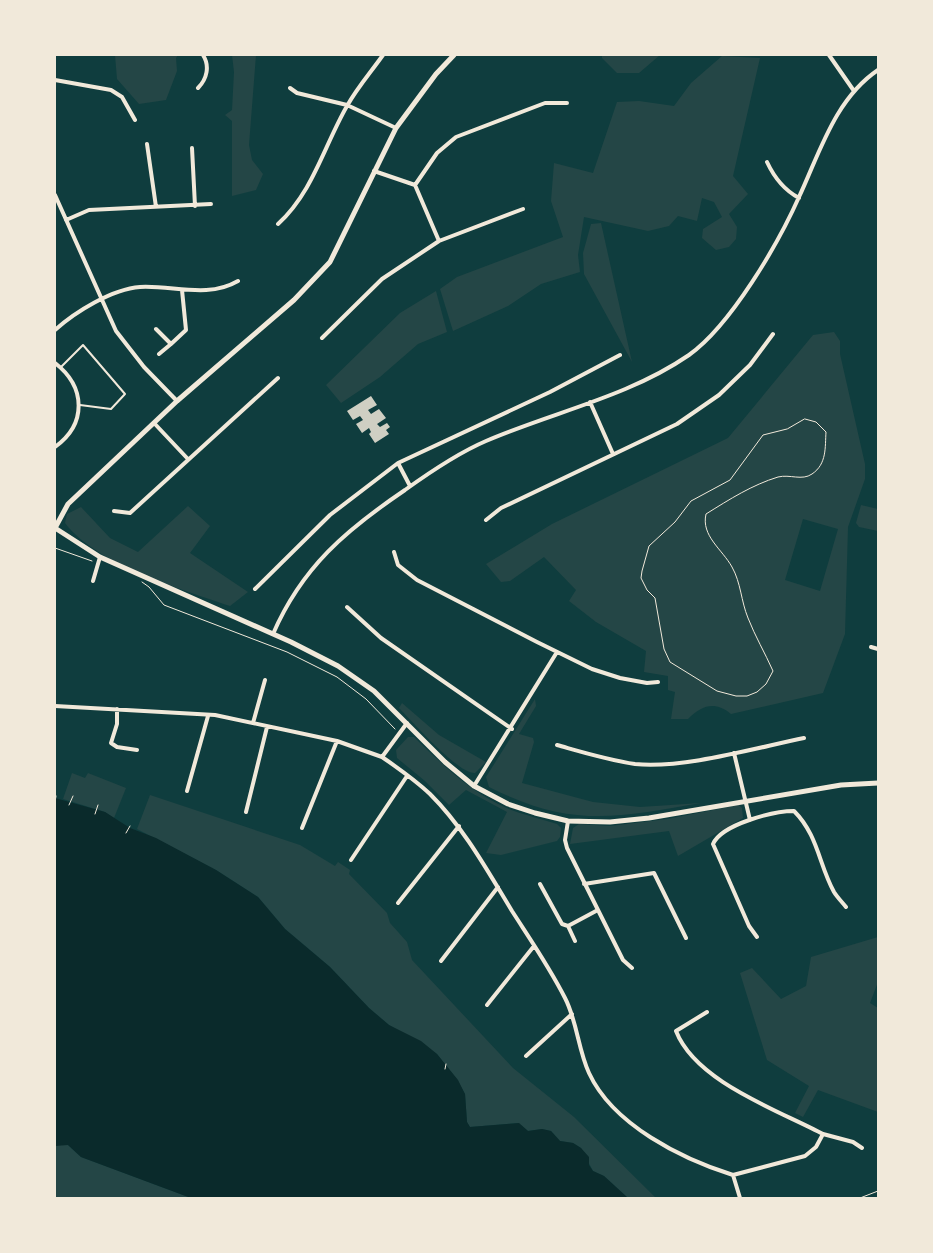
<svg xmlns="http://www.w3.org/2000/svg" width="933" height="1253" font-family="'Libre Baskerville',serif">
<rect width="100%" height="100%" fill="#0f3d3e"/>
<path fill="#244646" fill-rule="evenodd" d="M 115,55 L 178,55 L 176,58 L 177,71 L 166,100 L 139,104 L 117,79 Z
M 232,55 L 256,55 L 249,145 L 252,160 L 263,174 L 256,190 L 232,196 L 232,121 L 225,115 L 232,110 L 234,72 Z
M 602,55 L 660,55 L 639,73 L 617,73 L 602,58 Z
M 722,56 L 760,58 L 733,176 L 748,194 L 729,214 L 737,227 L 736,239 L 729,247 L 716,250 L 702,238 L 703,229 L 722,217 L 714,202 L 702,198 L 697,221 L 678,216 L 669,226 L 648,231 L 584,217 L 578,255 L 580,272 L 541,284 L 508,306 L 453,331 L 440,289 L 457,277 L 563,237 L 551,201 L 554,163 L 593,173 L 617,102 L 639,101 L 674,106 L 691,83 Z
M 601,223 L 632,362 L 584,274 L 583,253 L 591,224 Z
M 436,291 L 447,332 L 418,344 L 380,377 L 341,403 L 326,385 L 400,313 Z
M 834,332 L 840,341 L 840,354 L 865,464 L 865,479 L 848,527 L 845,634 L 823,693 L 731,714 C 715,701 702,705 688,719 L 671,719 L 675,692 L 668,690 L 668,676 L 644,672 L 646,651 L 596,622 L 569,601 L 576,590 L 544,557 L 510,581 L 501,582 L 486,564 L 552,524 L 728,438 L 813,335 ZM 803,519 L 838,529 L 820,591 L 785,580 Z
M 861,505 L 878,509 L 878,531 L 859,527 L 856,523 Z
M 188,506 L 210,526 L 190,553 L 248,592 L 230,606 C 181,589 97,565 65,523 L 67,514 L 81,507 L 110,538 L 138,552 Z
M 535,699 L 536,706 L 519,734 L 533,738 L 534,742 L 522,783 L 593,802 L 640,807 L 701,803 C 615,818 571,828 489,787 L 486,777 Z
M 402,703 L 439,735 L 486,762 L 475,773 C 458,774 413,722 399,708 Z
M 408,737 L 414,737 C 443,765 471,793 509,809 C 524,815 542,819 557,824 L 561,828 L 560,837 L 557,841 L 501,855 L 486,853 L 507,812 L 466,790 L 449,805 L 425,781 L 397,758 L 396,750 Z
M 72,773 L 85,778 L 88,773 L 126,788 L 114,818 L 105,812 L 63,799 Z
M 150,795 L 300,845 L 335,866 L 338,862 L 350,870 L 349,874 L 387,913 L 390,923 L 407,942 L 412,960 L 513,1068 L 574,1117 L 656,1198 L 628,1198 L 604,1176 L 593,1171 L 581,1148 L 573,1143 L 560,1141 L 551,1131 L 542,1129 L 528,1131 L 518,1123 L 470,1127 L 467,1122 L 465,1094 L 457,1080 L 437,1054 L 389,1025 L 369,1008 L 330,967 L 285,929 L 258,897 L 216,870 L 137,829 Z
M 739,805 L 742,808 L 743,818 L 678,856 L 669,831 L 570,844 L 573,828 L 579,824 L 610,826 L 667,819 Z
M 878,937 L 878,982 L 870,1003 L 878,1008 L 878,1112 L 818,1090 L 803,1117 L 795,1113 L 809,1086 L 767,1060 L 740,973 L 752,968 L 781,999 L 806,986 L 811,957 Z
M 62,1144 L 68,1145 L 81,1157 L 191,1198 L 55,1198 L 55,1146 Z"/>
<path fill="#0a2a2b" d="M 55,798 L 105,812 L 130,828 L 156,838 L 216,870 L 258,897 L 285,929 L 330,967 L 369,1008 L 389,1025 L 421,1041 L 437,1054 L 458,1080 L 465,1094 L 467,1122 L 470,1127 L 519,1123 L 528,1131 L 542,1129 L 551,1131 L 560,1141 L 573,1143 L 581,1148 L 589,1157 L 589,1165 L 593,1171 L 604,1176 L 628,1198 L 191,1198 L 81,1157 L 68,1145 L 55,1146 Z"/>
<path fill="#cfcfc3" d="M 371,396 L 377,405 L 368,410 L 371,414 L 379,409 L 386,418 L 377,424 L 380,427 L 387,423 L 390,427 L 386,430 L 389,434 L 375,443 L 369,434 L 371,432 L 369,428 L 362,433 L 356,424 L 363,420 L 360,416 L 353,420 L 347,411 Z"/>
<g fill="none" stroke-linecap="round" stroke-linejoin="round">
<path stroke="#f1e9da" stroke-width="1" d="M 805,419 L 816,422 L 826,432 C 825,447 827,464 812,474 C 802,481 790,474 778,477 C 752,485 730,499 706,514 C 701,536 722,549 732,567 C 741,583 741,601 748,618 C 755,636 765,653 773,671 L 766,684 L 757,692 L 747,696 L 736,696 L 717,691 L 670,662 L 664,649 L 655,598 L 647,590 L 641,578 L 642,571 L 649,546 L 675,522 L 691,501 L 730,480 L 763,435 L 787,429 Z
M 55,548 L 92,561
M 142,582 L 149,587 L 164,605 L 287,652 L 337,677 L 366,699 L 395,729
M 55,802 L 56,796
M 69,805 L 73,796
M 95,814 L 98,805
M 126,833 L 130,826
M 445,1069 L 446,1064
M 860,1198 L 878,1191"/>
<path stroke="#f1e9da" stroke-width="2" d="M 61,367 L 83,345 L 125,394 L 111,409 L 80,405"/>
<path stroke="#f1e9da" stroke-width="4" d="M 829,55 L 854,91
M 55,80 L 111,90 L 122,97 L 135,120
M 198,88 C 207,79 210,66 203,55
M 290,88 L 297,93 L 347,105 L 396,128
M 147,144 L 156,207
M 192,148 L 195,206
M 767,162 C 774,177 784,190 799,198
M 374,171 L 415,185 L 437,153 L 456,137 L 545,103 L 567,103
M 55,195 L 116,331 L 144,367 L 177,401
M 66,220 L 89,210 L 211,204
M 278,224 C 313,192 324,146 347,106 C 357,88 371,72 383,55
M 439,241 L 523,209
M 156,329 L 171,344 L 186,330 L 182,290
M 55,330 C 75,312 112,289 140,287 C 173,285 207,299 238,281
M 322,338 L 382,279 L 439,241 L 415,185
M 159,354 L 171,344
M 55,363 C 86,387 87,424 55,447
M 590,402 L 613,454
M 154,423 L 187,458
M 398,463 L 410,486
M 114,511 L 130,513 L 278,378
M 486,520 L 501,508 L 677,424 L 719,395 L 750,365 L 773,334
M 394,552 L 398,565 L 417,580 L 537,642 L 592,669 L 620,678 L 647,683 L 658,682
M 93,581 L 100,557
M 255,589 L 330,515 L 398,463 L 550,392 L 620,355
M 347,607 L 381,638 L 512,729
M 273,634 C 302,567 346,530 405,490 C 430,472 458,453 486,441 C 553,412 628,397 689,355 C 731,325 778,244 799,197 C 820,152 835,99 878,70
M 871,647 L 878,649
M 55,706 L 215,715 L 337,741 L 382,757
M 117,709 L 117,724 L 111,743 L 117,747 L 137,750
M 253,723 L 265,680
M 407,723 L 382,757 C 398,768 415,780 430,794 C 464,828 487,870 512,911 C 530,939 550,968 565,998 C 577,1021 578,1049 589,1073 C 613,1125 682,1159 733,1175 L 740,1198
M 557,745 C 582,752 608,760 635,764 C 683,769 755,748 804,738
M 734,753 L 750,820
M 474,786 L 557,652
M 187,791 L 208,716
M 246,812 L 267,727
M 568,821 L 565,840 L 567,848 L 623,960 L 632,968
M 302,828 L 337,741
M 351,860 L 407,776
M 540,884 L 562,924 L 568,926 L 596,911
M 584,884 L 654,873 L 686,938
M 398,903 L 459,826
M 568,926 L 575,941
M 757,937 L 749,926 L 713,844 C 722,824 774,811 794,811 C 818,835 819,865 834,892 C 837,897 842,902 846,907
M 441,961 L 498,887
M 487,1005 L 534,946
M 707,1012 L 676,1031 C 696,1082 778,1110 823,1134
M 526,1056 L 572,1014
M 733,1175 L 805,1156 L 816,1147 L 823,1134 L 853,1142 L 862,1148"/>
<path stroke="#f1e9da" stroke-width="5" d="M 55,528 L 100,557 L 291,642 L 338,666 L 374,691 L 445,762 L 474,786 L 508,804 L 535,813 L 568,821 L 610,822 L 649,818 L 841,785 L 878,783
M 55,528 L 68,504 L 177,401 L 294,300 L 330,262 L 396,128 L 436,74 L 454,55"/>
</g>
<rect width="933" height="1253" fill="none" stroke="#f1e9da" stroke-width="112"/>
</svg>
